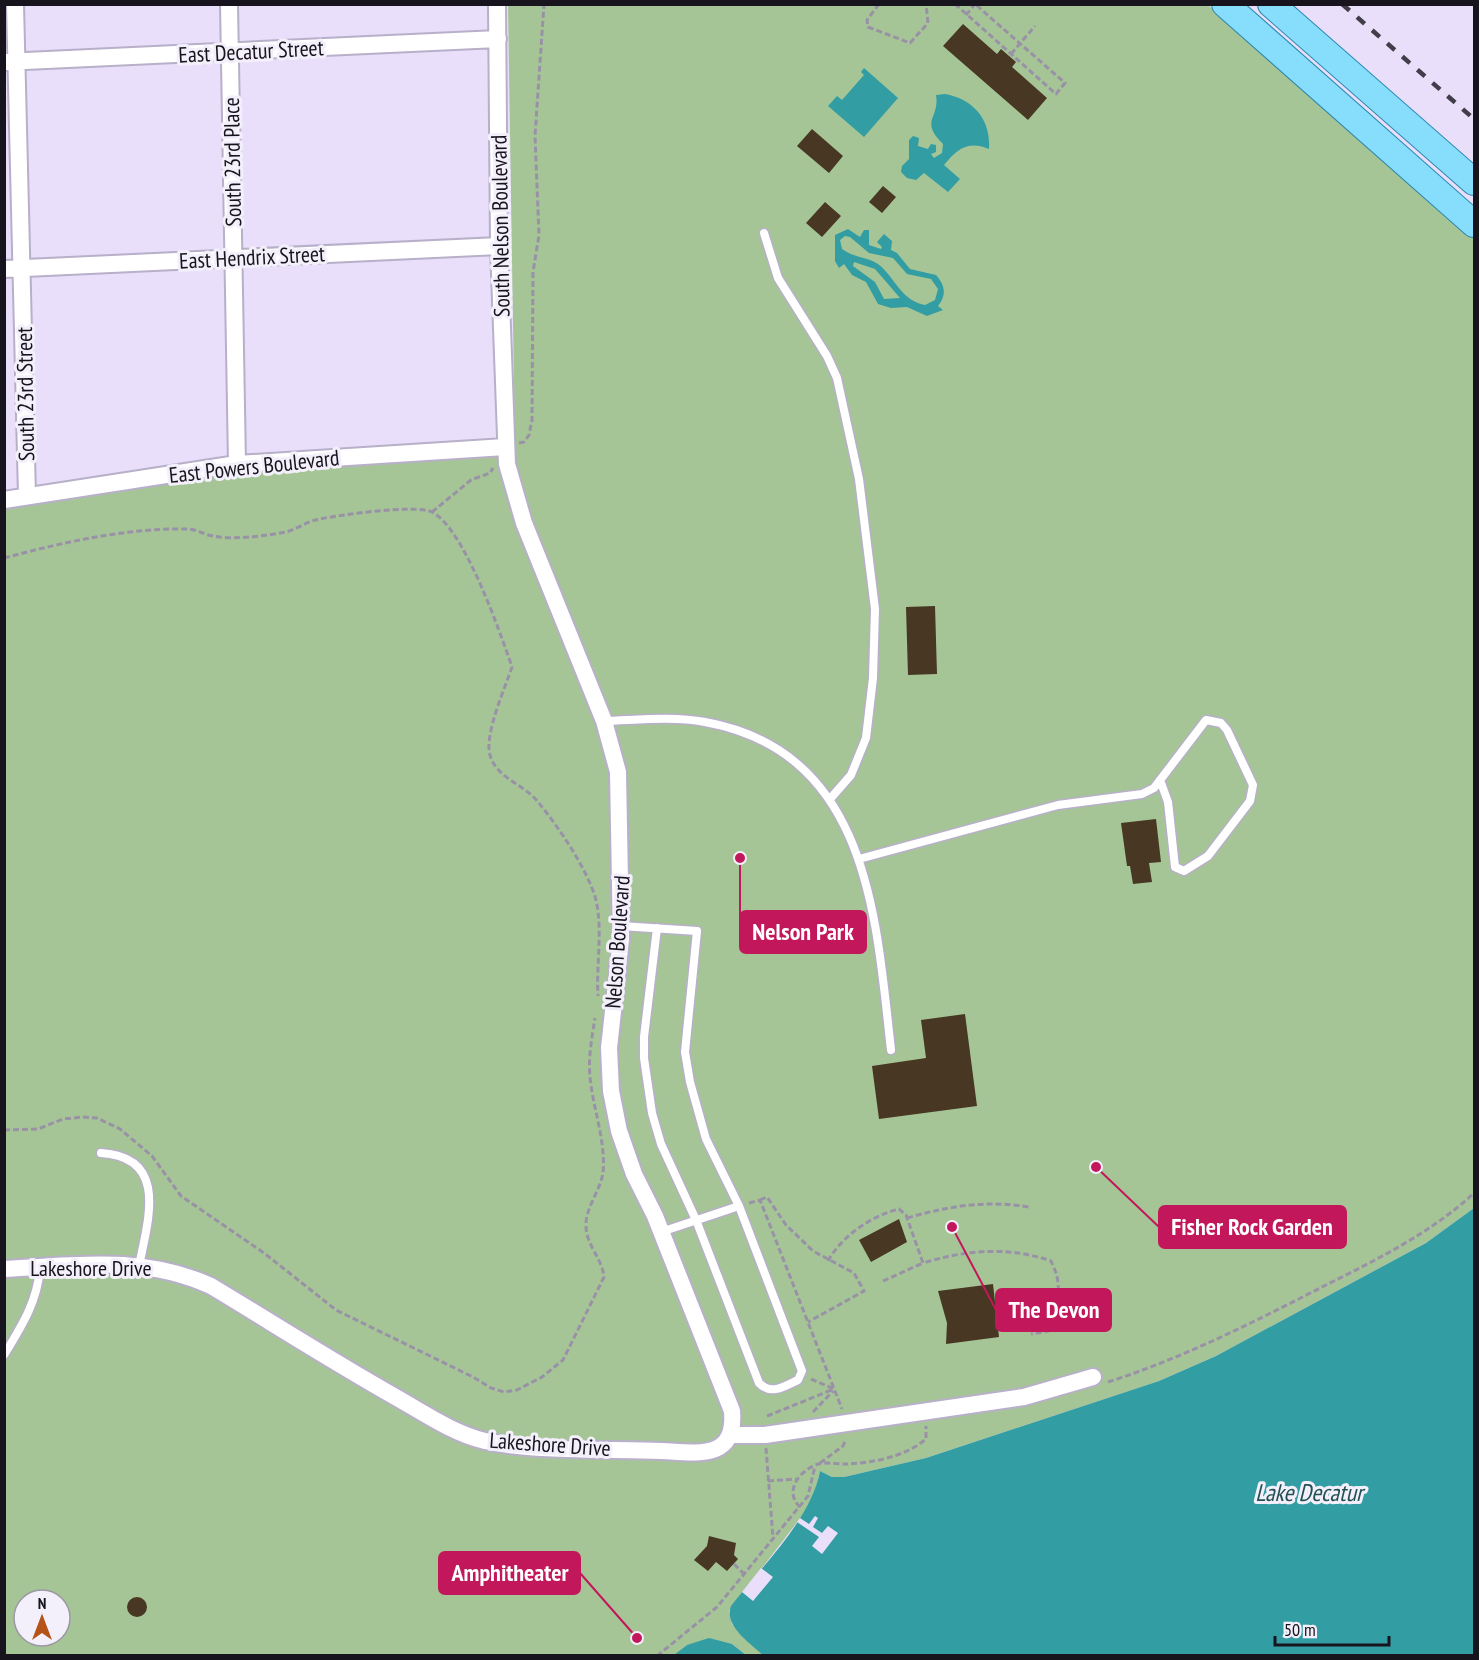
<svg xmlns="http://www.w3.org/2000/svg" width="1479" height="1660" font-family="'PT Sans Narrow',sans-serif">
<rect width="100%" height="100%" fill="#e9dffb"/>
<path fill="#a6c597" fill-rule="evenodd" d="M 508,5 L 1208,5 L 1474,237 L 1474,1208 L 1426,1243 L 1216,1356 L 1159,1381 L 926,1458 L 844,1477 L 832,1477 L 820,1471 L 815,1492 L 805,1512 L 729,1611 L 732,1624 L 763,1655 L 746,1655 L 732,1644 L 687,1645 L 674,1656 L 5,1656 L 5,507 L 236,472 L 515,452 ZM 24,1600 L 60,1600 L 60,1636 L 24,1636 Z"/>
<path fill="#329da2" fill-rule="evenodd" d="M 864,68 L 898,98 L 864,137 L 828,106 L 837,96 L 842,100 L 864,75 L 861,72 Z
M 945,94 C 973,99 991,119 989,149 C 968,140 957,149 944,165 L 960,179 L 948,192 L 924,173 L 916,180 L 907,178 L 901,172 L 902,166 L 909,159 L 909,140 L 913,136 L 919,138 L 918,146 L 928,149 L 931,144 L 936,145 L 936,152 L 931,154 L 934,158 L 942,153 L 943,144 C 919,120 940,119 936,95 Z
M 848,229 L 860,237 L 864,230 L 869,230 L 869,245 L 881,249 L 882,247 L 877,242 L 884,234 L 892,241 L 891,250 L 897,253 L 910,269 L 936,275 C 945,285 947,295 938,306 L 943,310 L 927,316 L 907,307 L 891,308 L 878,304 L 866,282 L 852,275 L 844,264 L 839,268 L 835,261 L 835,235 ZM 845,236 L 850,237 L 869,253 L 893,258 L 907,274 L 931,279 L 938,289 L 935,300 L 925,305 C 901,301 895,277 878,264 C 868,257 854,258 842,249 L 840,240 ZM 854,262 L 875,269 L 900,298 L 884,299 L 875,282 L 853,266 Z
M 1474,1208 L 1474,1655 L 763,1655 C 751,1644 723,1625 731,1606 C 761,1567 811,1520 820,1471 L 832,1477 L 844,1477 L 926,1458 L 1159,1381 L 1216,1356 L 1426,1243 Z
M 709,1638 L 732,1644 L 746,1655 L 674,1655 L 687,1645 Z"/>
<path fill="#e9dffb" d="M 815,1516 L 818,1518 L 813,1527 L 822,1533 L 828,1526 L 838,1533 L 822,1554 L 812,1546 L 819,1537 L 797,1522 L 800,1518 L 809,1524 Z
M 761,1568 L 773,1577 L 753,1601 L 742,1592 Z"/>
<path fill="#473723" d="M 963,24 L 997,54 L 1001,49 L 1016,62 L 1012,67 L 1047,98 L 1028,120 L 943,46 Z
M 812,129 L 843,156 L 829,173 L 797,146 Z
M 883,186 L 896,197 L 882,213 L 869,202 Z
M 825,202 L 841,216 L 822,237 L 806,223 Z
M 935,606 L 937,674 L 908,675 L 906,607 Z
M 1156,819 L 1161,862 L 1149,863 L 1152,882 L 1133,884 L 1130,866 L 1127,866 L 1121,823 Z
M 965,1014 L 977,1106 L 879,1119 L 872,1066 L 926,1058 L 921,1020 Z
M 899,1219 L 907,1242 L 871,1262 L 859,1240 Z
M 993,1284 L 999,1337 L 946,1344 L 947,1323 L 938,1291 Z
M 709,1536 L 736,1543 L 734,1555 L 738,1559 L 727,1571 L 716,1562 L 708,1571 L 694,1560 L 707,1546 Z
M127 1607a10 10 0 1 1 20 0a10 10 0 1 1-20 0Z"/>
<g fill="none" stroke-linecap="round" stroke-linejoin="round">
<g stroke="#b8afc9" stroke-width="11">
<path id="lane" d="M 764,233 L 778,278 L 827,356 L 837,378 L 859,479 L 875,609 L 873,678 L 866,738 L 851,775 L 830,799
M 604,721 C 638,720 672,716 705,722 C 869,752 876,917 891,1050
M 859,859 L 1058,805 L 1142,794 L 1154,788 L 1206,720 L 1221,723 L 1227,730 L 1253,785 L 1250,801 L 1208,856 L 1184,871 L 1175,867 L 1168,802 L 1160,780
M 621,926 L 697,931 L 685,1052 L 690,1082 L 706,1139 L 739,1206 L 802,1371 L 798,1380 C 785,1386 771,1396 759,1383 L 696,1220 L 661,1144 L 652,1113 L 644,1058 L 644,1037 L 657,928
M 101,1153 C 169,1157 148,1220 139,1266
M 661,1232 L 739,1206
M 4,1355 C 21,1327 38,1301 40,1267"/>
</g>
<g stroke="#b8afc9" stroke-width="20">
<path id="street" d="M 15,4 L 27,496
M 229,4 L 237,464
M 4,62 L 498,39
M 4,269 L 499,246
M 4,500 L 237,464 L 505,447
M 4,1269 C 77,1265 143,1255 211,1286 C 274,1324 335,1363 399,1399 C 425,1414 455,1434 485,1441 C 537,1452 608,1449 662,1451 C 699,1453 736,1460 732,1411 L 655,1216 L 634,1174 L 619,1131 L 611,1091 L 609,1048 L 621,939 L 618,772 L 604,721 L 524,523 L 507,464 L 499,246 L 497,4
M 732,1435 L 765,1435 L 1024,1397 L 1093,1377"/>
</g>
<g stroke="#2c88ad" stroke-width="28">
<path id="primary" d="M 1225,4 L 1474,224
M 1271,4 L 1474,182"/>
</g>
<path stroke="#9992a7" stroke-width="3" stroke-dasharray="6 3" stroke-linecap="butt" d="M 879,4 L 867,20 L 868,27 L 910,43 L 928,23 L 926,4
M 955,4 L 1056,94 L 1065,83 L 975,4
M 966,15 L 975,4
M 1011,54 L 1035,26
M 519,443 L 524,442 L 529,435 L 532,420 L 533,272 L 539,235 L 535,136 L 544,4
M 432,512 L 471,480 L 490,473 L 493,468
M 4,558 C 64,542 126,528 187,529 C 197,529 204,535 213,536 C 235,540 264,536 286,532 C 297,529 308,521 319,519 C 341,515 415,504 432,512 C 464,528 500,632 512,667 C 505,688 484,735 490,755 C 496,778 524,784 538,802 C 558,826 588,870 596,900 C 603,931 596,965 598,996
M 4,1130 L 38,1129 L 63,1119 L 83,1117 L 97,1118 L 120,1129 L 152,1156 L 181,1196 L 264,1253 L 336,1310 L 473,1377 L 491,1388 L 504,1392 L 517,1390 L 542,1377 L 563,1360 L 604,1277 C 602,1258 586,1245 586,1226 C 585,1209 600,1191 603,1173 C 606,1141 593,1109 590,1077 C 588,1058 592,1037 595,1018
M 760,1200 L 767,1197 L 786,1225 L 813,1251 L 854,1273 L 864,1291 L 808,1322
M 749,1203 L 760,1200 L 842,1409
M 907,1218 C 948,1206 987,1200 1029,1207
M 828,1261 C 842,1236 871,1216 899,1209 L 906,1215 L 923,1263 C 966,1250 1008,1246 1051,1261 L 1057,1275 L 1062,1322 L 1060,1329 L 1031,1334
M 883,1281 L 923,1263
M 811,1379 L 834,1389
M 1108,1382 C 1183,1358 1254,1322 1324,1286 C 1376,1260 1431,1233 1474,1193
M 813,1412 L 833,1391
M 767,1416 L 834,1389
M 766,1448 L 773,1538
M 820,1463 L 843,1446 L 846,1439
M 768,1481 L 796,1479
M 800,1507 C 783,1491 800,1470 818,1464 C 826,1462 837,1464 846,1464 C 872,1463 905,1457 926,1439 L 926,1426
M 734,1564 L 743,1573
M 657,1656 L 717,1607 L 808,1496 L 815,1466"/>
<use href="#lane" stroke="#fff" stroke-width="8"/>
<use href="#street" stroke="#fff" stroke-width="16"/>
<use href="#primary" stroke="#87ddfc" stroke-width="26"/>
<path stroke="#423d4a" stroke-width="4.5" stroke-dasharray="10 10" stroke-linecap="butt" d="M 1342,4 L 1474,119"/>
</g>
<g text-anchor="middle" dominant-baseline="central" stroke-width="6" stroke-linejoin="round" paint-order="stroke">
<g font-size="22" fill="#18141e" stroke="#f3f0fb">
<text transform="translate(251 51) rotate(-3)">East Decatur Street</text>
<text transform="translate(232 162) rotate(-91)">South 23rd Place</text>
<text transform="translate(500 226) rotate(-91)">South Nelson Boulevard</text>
<text transform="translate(252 257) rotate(-3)">East Hendrix Street</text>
<text transform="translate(25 394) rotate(-91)">South 23rd Street</text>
<text transform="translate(254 466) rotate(-6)">East Powers Boulevard</text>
<text transform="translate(617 942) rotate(-86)">Nelson Boulevard</text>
<text x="91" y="1268">Lakeshore Drive</text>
<text transform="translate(550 1444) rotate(4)">Lakeshore Drive</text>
</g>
<g font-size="24" font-style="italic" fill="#235153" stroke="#f3f0fb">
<text x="1309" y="1492">Lake Decatur</text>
</g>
</g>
<path fill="none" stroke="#c2185b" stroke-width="2" d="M740 858L740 932M1096 1167L1159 1227M952 1227L996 1310M637 1638L580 1573"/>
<g fill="#c2185b" stroke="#f3f0fb" stroke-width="2">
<circle cx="740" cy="858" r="6"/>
<circle cx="1096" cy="1167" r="6"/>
<circle cx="952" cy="1227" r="6"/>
<circle cx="637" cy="1638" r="6"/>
</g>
<g fill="#c2185b" stroke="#c2185b" stroke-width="2">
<rect x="740" y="911" width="126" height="42" rx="6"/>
<rect x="1159" y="1206" width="187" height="42" rx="6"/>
<rect x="996" y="1289" width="115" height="42" rx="6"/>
<rect x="439" y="1552" width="141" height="42" rx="6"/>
</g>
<g font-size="24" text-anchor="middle" font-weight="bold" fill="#fff">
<text x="803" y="940">Nelson Park</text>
<text x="1252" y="1235">Fisher Rock Garden</text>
<text x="1054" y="1318">The Devon</text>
<text x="510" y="1581">Amphitheater</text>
</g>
<rect width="1479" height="1660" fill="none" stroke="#18141e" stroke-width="12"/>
<g transform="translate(42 1618)"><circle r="28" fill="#f3f0fb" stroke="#9b98a3" stroke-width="1.5"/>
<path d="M0-4.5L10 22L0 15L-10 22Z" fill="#b55318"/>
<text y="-9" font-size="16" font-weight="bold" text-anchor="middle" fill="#18141e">N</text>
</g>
<path d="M1275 1636v9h114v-9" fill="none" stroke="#18141e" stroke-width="3"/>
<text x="1284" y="1636" font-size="18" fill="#18141e" stroke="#f3f0fb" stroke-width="4.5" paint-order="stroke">50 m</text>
</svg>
